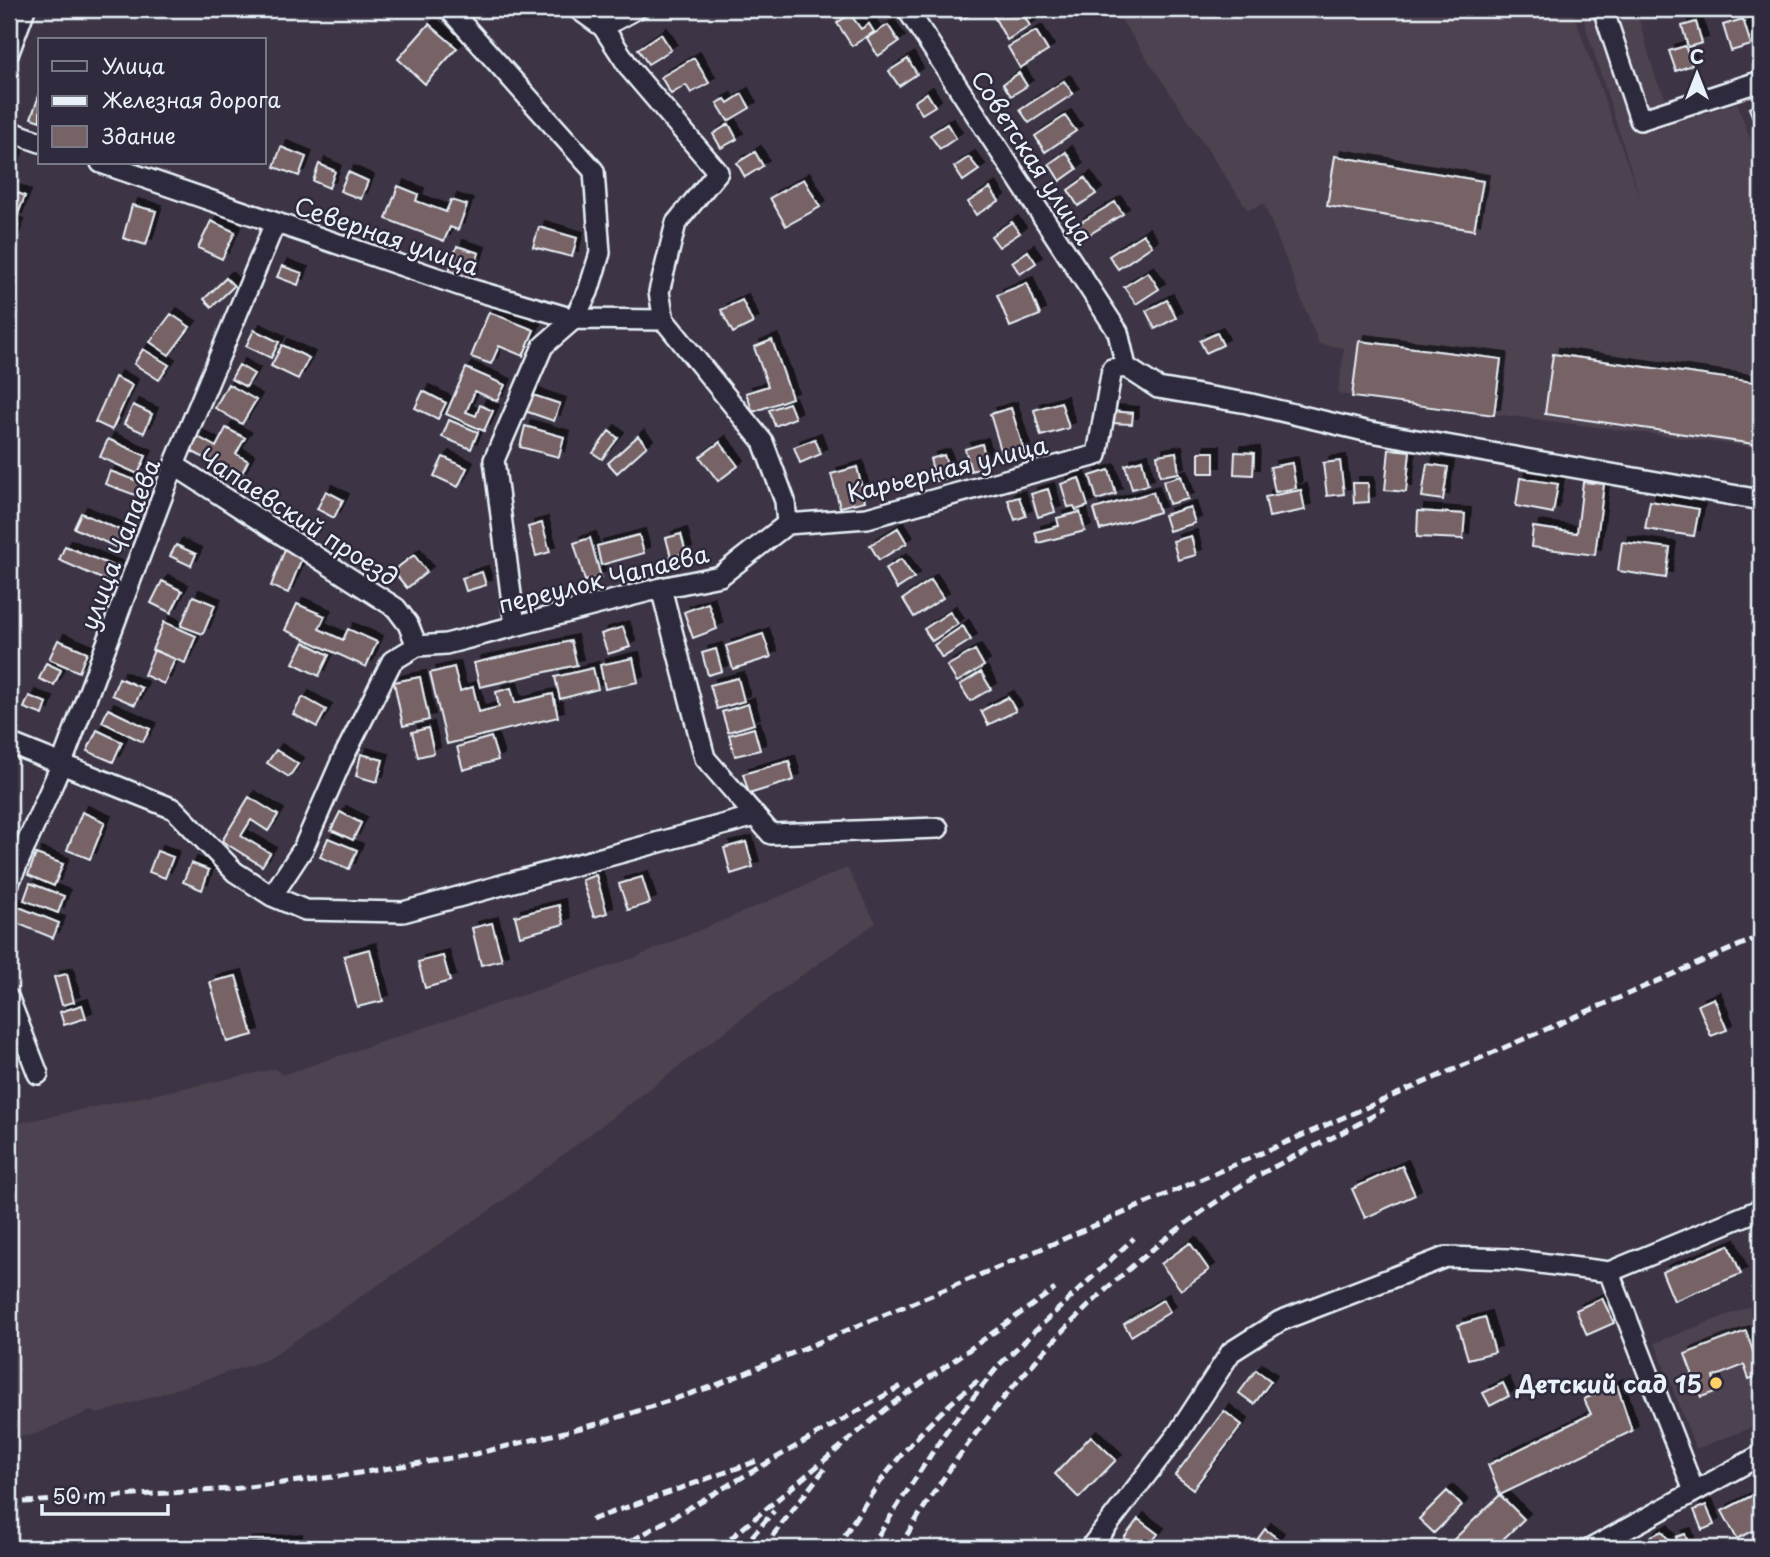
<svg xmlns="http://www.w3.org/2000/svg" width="1770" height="1557" font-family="'Playpen Sans',sans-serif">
<defs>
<filter id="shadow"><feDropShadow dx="6" dy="-6" stdDeviation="0" flood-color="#0009"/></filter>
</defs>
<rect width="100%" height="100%" fill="#3d3545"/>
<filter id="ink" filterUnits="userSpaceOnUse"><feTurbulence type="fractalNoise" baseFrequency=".0143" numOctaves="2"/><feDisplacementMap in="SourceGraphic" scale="14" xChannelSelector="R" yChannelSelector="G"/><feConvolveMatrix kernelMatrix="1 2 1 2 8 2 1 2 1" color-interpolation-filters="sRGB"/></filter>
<g filter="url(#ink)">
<path fill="#4e424f" d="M 1114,9 L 1572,9 L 1642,204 L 1580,9 L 1636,9 L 1656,79 L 1678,121 L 1737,103 L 1752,144 L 1761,145 L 1761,448 L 1338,394 L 1344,348 L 1319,344 L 1264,204 L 1248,210 Z
M 847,868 L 876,923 L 761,1004 L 493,1208 L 266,1360 L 98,1414 L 90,1411 L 33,1435 L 9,1437 L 9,1125 L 275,1069 L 282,1075 L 634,958 Z
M 1761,1302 L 1761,1424 L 1696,1449 L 1655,1343 Z"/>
<path fill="#776265" stroke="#e8f1f8" stroke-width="2" filter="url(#shadow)" d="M 954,9 L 978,9 L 961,20 Z
M 1003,9 L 1020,9 L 1030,26 L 1007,40 L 993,15 Z
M 850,14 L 861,29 L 869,24 L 874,32 L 852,46 L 837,23 Z
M 1743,19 L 1751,45 L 1731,51 L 1723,25 Z
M 1696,22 L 1702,43 L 1688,47 L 1682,26 Z
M 429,24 L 457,48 L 425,84 L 398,59 Z
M 888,25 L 899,42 L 878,56 L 867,38 Z
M 1036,31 L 1048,51 L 1020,68 L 1008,47 Z
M 661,34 L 671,50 L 648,64 L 638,49 Z
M 1685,46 L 1692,65 L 1676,71 L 1669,51 Z
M 694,58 L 709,83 L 691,93 L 686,85 L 671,94 L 661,77 Z
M 908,59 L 917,74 L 899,86 L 889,71 Z
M 1019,73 L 1027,86 L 1011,96 L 1003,84 Z
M 1064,81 L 1073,94 L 1029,123 L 1020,110 Z
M 40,93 L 40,121 L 31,118 Z
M 927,93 L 935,106 L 922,114 L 914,102 Z
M 742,94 L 750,108 L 728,121 L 717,103 L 725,99 L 728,103 Z
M 1761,104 L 1761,121 L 1755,123 L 1749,108 Z
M 1065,116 L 1076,131 L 1045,152 L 1035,136 Z
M 729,124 L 737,139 L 721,148 L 713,134 Z
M 947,124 L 956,138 L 940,149 L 930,135 Z
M 281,147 L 306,157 L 299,176 L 274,167 Z
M 9,152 L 17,154 L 12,172 L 9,171 Z
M 755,152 L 763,166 L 745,177 L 737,163 Z
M 1066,152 L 1077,169 L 1060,181 L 1049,164 Z
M 1335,156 L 1483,181 L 1474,230 L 1327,206 Z
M 969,157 L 979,170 L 963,181 L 954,167 Z
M 319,164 L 335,171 L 329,188 L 313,181 Z
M 348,172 L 368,181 L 361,199 L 340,191 Z
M 1085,178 L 1096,194 L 1078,206 L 1068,190 Z
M 804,179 L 820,207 L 786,226 L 770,198 Z
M 398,186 L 418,194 L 416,201 L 446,212 L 451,200 L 467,205 L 458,230 L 450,227 L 444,241 L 386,219 Z
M 990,188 L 999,201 L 976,215 L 968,202 Z
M 9,189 L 25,196 L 16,219 L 9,216 Z
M 1115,202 L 1123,214 L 1085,237 L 1078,224 Z
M 132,205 L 156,211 L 146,245 L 123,238 Z
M 211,221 L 235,232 L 222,259 L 198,248 Z
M 9,222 L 18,225 L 12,242 L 9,241 Z
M 1012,222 L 1020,233 L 999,247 L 991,236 Z
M 539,227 L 577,238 L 572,257 L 533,247 Z
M 1143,234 L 1152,246 L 1118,269 L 1109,256 Z
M 457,246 L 479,253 L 470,281 L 448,274 Z
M 1028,251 L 1036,263 L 1020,274 L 1012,262 Z
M 282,266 L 302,273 L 298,285 L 277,277 Z
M 1148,272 L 1159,289 L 1136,304 L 1124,287 Z
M 226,278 L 234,286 L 212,307 L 204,299 Z
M 1027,283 L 1040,315 L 1010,327 L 997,295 Z
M 742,300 L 753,323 L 733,333 L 721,310 Z
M 1167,300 L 1176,318 L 1155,329 L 1146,311 Z
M 489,312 L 534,330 L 523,356 L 499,346 L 491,364 L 471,357 Z
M 171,314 L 190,327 L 169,355 L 150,342 Z
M 254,330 L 279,342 L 271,358 L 246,346 Z
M 1217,333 L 1223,345 L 1206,353 L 1200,341 Z
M 772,340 L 792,398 L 753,412 L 746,393 L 768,386 L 754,347 Z
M 1359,341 L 1501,359 L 1494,415 L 1352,397 Z
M 282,345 L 309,358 L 298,379 L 271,366 Z
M 143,349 L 169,365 L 159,380 L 134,364 Z
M 1553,354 L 1761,383 L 1761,445 L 1545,414 Z
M 239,365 L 254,374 L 246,387 L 231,379 Z
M 466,368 L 505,385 L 497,401 L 475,391 L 466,412 L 476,416 L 480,405 L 493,411 L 484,431 L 446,414 Z
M 115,377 L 132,385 L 112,430 L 95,422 Z
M 228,384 L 256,400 L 242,424 L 215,408 Z
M 423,391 L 446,403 L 438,419 L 415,408 Z
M 530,394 L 560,404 L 554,421 L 525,411 Z
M 1061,402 L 1069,428 L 1041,436 L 1034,410 Z
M 789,403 L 795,418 L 775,426 L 769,410 Z
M 133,405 L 152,414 L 144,433 L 124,424 Z
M 1011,408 L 1025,454 L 1004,460 L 990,414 Z
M 1111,411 L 1133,413 L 1132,424 L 1110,423 Z
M 449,420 L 478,432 L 471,449 L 442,437 Z
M 525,426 L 564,437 L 559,457 L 520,447 Z
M 226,428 L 245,438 L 236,454 L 248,461 L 240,477 L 191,451 L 198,437 L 216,447 Z
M 609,431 L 618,438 L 602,459 L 593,453 Z
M 638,436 L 647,446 L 617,473 L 608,463 Z
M 108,439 L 146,456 L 138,474 L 100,457 Z
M 815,439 L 821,454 L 800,463 L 794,447 Z
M 720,442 L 738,466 L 718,481 L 700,457 Z
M 982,444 L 988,466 L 971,471 L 965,449 Z
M 1389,449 L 1410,451 L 1406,492 L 1385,490 Z
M 1176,452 L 1179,473 L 1160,476 L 1157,455 Z
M 1199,452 L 1214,452 L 1214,473 L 1199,473 Z
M 1235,452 L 1254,453 L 1253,475 L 1234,474 Z
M 944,455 L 951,477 L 936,481 L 930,459 Z
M 443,457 L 467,468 L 458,487 L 434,476 Z
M 1142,460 L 1148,485 L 1132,489 L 1125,465 Z
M 1340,461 L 1344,494 L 1327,496 L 1323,463 Z
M 1292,463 L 1296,488 L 1275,492 L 1270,467 Z
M 1427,464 L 1448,467 L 1443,500 L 1422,497 Z
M 857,467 L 865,501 L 840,507 L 831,474 Z
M 1109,470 L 1116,494 L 1097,500 L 1090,476 Z
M 110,471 L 143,483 L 138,496 L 105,484 Z
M 1181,476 L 1188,499 L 1169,504 L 1163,481 Z
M 1079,478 L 1088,506 L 1076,510 L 1074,506 L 1068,507 L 1061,484 Z
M 1520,478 L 1558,484 L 1553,513 L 1516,506 Z
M 1583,482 L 1604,484 L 1595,555 L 1531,547 L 1533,527 L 1577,533 Z
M 1353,483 L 1368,483 L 1369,502 L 1354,503 Z
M 1048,489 L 1055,512 L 1038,517 L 1031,494 Z
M 1301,490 L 1305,510 L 1269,517 L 1265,497 Z
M 326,491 L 343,500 L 334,518 L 317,509 Z
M 1153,492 L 1159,512 L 1100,530 L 1094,509 Z
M 1019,497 L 1026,516 L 1015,520 L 1008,500 Z
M 1650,501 L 1699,509 L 1694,536 L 1645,529 Z
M 1190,507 L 1195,523 L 1169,531 L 1164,515 Z
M 1418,511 L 1465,514 L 1463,539 L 1417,537 Z
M 1080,512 L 1085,531 L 1038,543 L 1035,532 L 1059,526 L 1057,518 Z
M 81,513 L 129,534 L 122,550 L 74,528 Z
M 542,523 L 550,552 L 536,556 L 528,527 Z
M 898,528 L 907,543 L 879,560 L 870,545 Z
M 681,534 L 686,553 L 671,557 L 666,538 Z
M 639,535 L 644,553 L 601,565 L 597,546 Z
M 1191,536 L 1196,555 L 1178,560 L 1173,541 Z
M 590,538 L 601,577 L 585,581 L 574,543 Z
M 1622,542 L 1670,548 L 1666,578 L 1618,571 Z
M 176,545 L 196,554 L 191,566 L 170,556 Z
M 65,546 L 118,568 L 111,583 L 59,560 Z
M 285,549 L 303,555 L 288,593 L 271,586 Z
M 414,555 L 427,572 L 407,588 L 393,571 Z
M 901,559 L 914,578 L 897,589 L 885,569 Z
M 482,572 L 486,585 L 466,591 L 462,578 Z
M 931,580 L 943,598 L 914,617 L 903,599 Z
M 162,581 L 182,591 L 171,613 L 151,603 Z
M 193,596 L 215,605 L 203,634 L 181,626 Z
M 708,603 L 717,629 L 693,638 L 684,612 Z
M 297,604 L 325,616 L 319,629 L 343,640 L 348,629 L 377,642 L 366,667 L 285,630 Z
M 950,612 L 958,624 L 932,641 L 924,629 Z
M 164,622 L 196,636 L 185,663 L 152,650 Z
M 963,626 L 971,640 L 942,658 L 934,645 Z
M 623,627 L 630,647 L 608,654 L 601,634 Z
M 763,634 L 771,657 L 733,669 L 726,646 Z
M 58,640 L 87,652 L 79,672 L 49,659 Z
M 571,641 L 577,665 L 480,687 L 474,663 Z
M 304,642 L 329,655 L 319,676 L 293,663 Z
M 716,649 L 722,671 L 708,675 L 702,653 Z
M 154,650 L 175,659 L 164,684 L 144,675 Z
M 975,650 L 984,666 L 957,682 L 947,666 Z
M 633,658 L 638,682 L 605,689 L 600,665 Z
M 46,663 L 61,670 L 54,685 L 39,679 Z
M 454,667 L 460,691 L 473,687 L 479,712 L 499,707 L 496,692 L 511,688 L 515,703 L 553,694 L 558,717 L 447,744 L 430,673 Z
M 593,668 L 598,689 L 560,699 L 555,677 Z
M 981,672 L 991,689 L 970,701 L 960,685 Z
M 420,677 L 429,720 L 403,726 L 394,682 Z
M 119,678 L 142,688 L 135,705 L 112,695 Z
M 738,678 L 744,701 L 717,709 L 710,685 Z
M 29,696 L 47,703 L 43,715 L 24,708 Z
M 303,697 L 326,710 L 317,727 L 293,714 Z
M 1008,697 L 1016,711 L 988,725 L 981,711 Z
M 748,704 L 754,724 L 728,732 L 722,712 Z
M 108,709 L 150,729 L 143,742 L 102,722 Z
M 428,728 L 434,753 L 418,757 L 412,732 Z
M 754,728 L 760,750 L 735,756 L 729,735 Z
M 97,730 L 122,742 L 113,762 L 87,751 Z
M 491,737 L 498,760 L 463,770 L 457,747 Z
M 276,750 L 298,764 L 289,777 L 267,763 Z
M 361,754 L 383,760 L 377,782 L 356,776 Z
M 789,761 L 794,780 L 749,794 L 743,774 Z
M 249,797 L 278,815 L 268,831 L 251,820 L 241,836 L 270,853 L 262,866 L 222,841 Z
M 82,812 L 105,822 L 90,859 L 67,850 Z
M 340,812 L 361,823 L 353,840 L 331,830 Z
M 328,838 L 357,850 L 349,869 L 320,857 Z
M 746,842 L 753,867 L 731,874 L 724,848 Z
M 157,851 L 173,857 L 165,878 L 149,872 Z
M 36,854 L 63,864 L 54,886 L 28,875 Z
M 191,863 L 209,870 L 202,890 L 183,882 Z
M 596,875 L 607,913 L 594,917 L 582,880 Z
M 642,877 L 650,903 L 628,910 L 619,884 Z
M 30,883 L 64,896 L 58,913 L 24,900 Z
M 14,905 L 59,923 L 53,938 L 9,920 Z
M 559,905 L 564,924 L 520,936 L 515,916 Z
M 492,923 L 502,960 L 481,965 L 472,928 Z
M 370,949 L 383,1001 L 357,1007 L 344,956 Z
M 443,956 L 450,981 L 425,988 L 418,962 Z
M 67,974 L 74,1002 L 62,1005 L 54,977 Z
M 236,976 L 253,1035 L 227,1042 L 210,982 Z
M 1714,998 L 1727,1030 L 1711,1036 L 1698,1005 Z
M 82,1005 L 86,1018 L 64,1025 L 60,1012 Z
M 1402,1166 L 1415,1195 L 1365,1218 L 1352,1189 Z
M 1190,1243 L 1209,1270 L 1181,1290 L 1161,1264 Z
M 1729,1245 L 1741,1274 L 1674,1301 L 1662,1272 Z
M 1602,1298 L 1614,1323 L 1587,1335 L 1576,1310 Z
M 1163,1300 L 1170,1312 L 1131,1336 L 1124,1324 Z
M 1485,1317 L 1495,1352 L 1468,1359 L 1458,1325 Z
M 1746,1331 L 1761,1375 L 1749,1379 L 1744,1365 L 1713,1377 L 1718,1391 L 1701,1397 L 1685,1354 Z
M 1256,1370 L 1271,1381 L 1254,1404 L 1239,1393 Z
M 1503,1383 L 1509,1396 L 1490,1406 L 1483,1393 Z
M 1617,1385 L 1632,1431 L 1500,1495 L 1488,1465 L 1591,1414 L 1584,1399 Z
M 1224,1411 L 1242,1425 L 1193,1489 L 1175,1475 Z
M 1091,1436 L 1116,1460 L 1079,1498 L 1055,1474 Z
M 1447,1491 L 1462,1506 L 1434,1533 L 1419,1519 Z
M 1761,1491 L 1761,1527 L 1737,1539 L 1722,1511 Z
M 1500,1495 L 1524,1519 L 1494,1548 L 1445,1548 Z
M 1706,1505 L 1714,1525 L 1702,1530 L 1694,1510 Z
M 1138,1519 L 1158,1534 L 1147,1548 L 1138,1548 L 1124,1538 Z
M 1265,1529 L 1278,1539 L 1271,1548 L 1251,1548 Z
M 1662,1531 L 1674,1548 L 1639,1548 L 1651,1536 Z
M 1685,1534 L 1689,1546 L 1679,1548 L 1676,1537 Z
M 296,1540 L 297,1548 L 246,1548 L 245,1544 Z"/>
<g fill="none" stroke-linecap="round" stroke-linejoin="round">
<g stroke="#e8f1f8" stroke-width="24">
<path id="street" d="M 449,9 L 594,171 L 600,253 L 588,292 L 574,319 L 543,346 L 494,460 L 515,626
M 578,9 L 603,27 L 631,70 L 718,172 L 676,223 L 659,292 L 664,320 L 763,442 L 785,501 L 787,524 L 867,518 L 1097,455 L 1112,369 L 1126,367
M 907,9 L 1118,332 L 1126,367 L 1158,388 L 1247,403 L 1365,431 L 1761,500
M 1603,9 L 1640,120 L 1761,81
M 603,27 L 636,9
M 9,52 L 25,9
M 9,131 L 40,142
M 101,163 L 467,288 L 574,319 L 664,320
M 174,465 L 396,608 L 408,624 L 417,646 L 392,661 L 341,762 L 303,849 L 272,896
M 661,588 L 705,758 L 771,834 L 938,828
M 417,646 L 446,644 L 661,588 L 720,576 L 787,524
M 9,743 L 174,809 L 235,872 L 272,896 L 305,910 L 403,912 L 755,816
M 9,883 L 62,763 L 174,465 L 275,223
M 9,999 L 38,1074
M 1694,1491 L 1609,1272 L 1761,1209
M 1090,1548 L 1177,1435 L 1231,1352 L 1280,1321 L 1446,1257 L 1509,1259 L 1609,1272
M 1592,1548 L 1761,1455"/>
</g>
<use href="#street" stroke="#2f2a3d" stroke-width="19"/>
<path stroke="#e8f1f8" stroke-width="5" stroke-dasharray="10 5" stroke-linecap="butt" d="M 9,1503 L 232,1489 L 341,1476 L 475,1454 L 601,1423 L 714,1386 L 1013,1261 L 1761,936
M 591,1520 L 760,1460
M 619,1548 L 903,1385
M 719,1548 L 892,1404 L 1055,1289
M 742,1548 L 774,1511
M 763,1548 L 826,1467
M 837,1548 C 875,1483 920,1425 980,1379
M 870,1548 L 947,1430 L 1000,1364 L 1134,1238
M 899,1548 C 984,1405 1094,1281 1234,1190 C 1282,1159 1336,1139 1384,1109"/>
</g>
</g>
<circle fill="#ffd166" stroke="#2f2a3d" stroke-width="2.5" cx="1716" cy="1383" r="7"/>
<g text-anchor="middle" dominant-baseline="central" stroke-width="5" stroke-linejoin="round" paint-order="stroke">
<g font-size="24" fill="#e8f1f8" stroke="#2f2a3d">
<text transform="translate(1033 157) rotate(57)">Советская улица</text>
<text transform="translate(387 235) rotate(19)">Северная улица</text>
<text transform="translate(947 468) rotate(-14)">Карьерная улица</text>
<text transform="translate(299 516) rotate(33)">Чапаевский проезд</text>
<text transform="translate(119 544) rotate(-69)">улица Чапаева</text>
<text transform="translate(603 578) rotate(-14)">переулок Чапаева</text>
</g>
<g font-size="24" font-weight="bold" fill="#e8f1f8" stroke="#2f2a3d" text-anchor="end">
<text x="1702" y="1383">Детский сад 15</text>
</g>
</g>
<rect width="1770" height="1557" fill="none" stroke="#2f2a3d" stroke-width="35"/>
<rect x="18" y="18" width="1735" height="1522" fill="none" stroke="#e8f1f8" stroke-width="2.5" filter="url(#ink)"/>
<rect x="38" y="38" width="228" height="126" fill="#2f2a3d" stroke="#797a88" stroke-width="2"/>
<rect x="52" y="61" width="35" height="10" fill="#2f2a3d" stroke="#797a88" stroke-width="2"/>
<text x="102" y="74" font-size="21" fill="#e8f1f8">Улица</text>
<rect x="52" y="96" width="35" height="10" fill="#e8f1f8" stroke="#797a88" stroke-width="2"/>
<text x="102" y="108" font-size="21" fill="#e8f1f8">Железная дорога</text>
<rect x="52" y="126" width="35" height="21" fill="#776265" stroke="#797a88" stroke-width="2"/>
<text x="102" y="144" font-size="21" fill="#e8f1f8">Здание</text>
<g transform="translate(1697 74)" stroke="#2f2a3d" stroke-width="5" paint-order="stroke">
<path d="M0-5L12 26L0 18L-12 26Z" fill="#e8f1f8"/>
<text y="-10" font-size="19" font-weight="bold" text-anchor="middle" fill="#e8f1f8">С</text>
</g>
<path d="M42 1504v10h126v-10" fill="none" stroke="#e8f1f8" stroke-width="3.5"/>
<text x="52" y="1504" font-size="21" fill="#e8f1f8" stroke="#2f2a3d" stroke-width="5" paint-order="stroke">50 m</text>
</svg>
